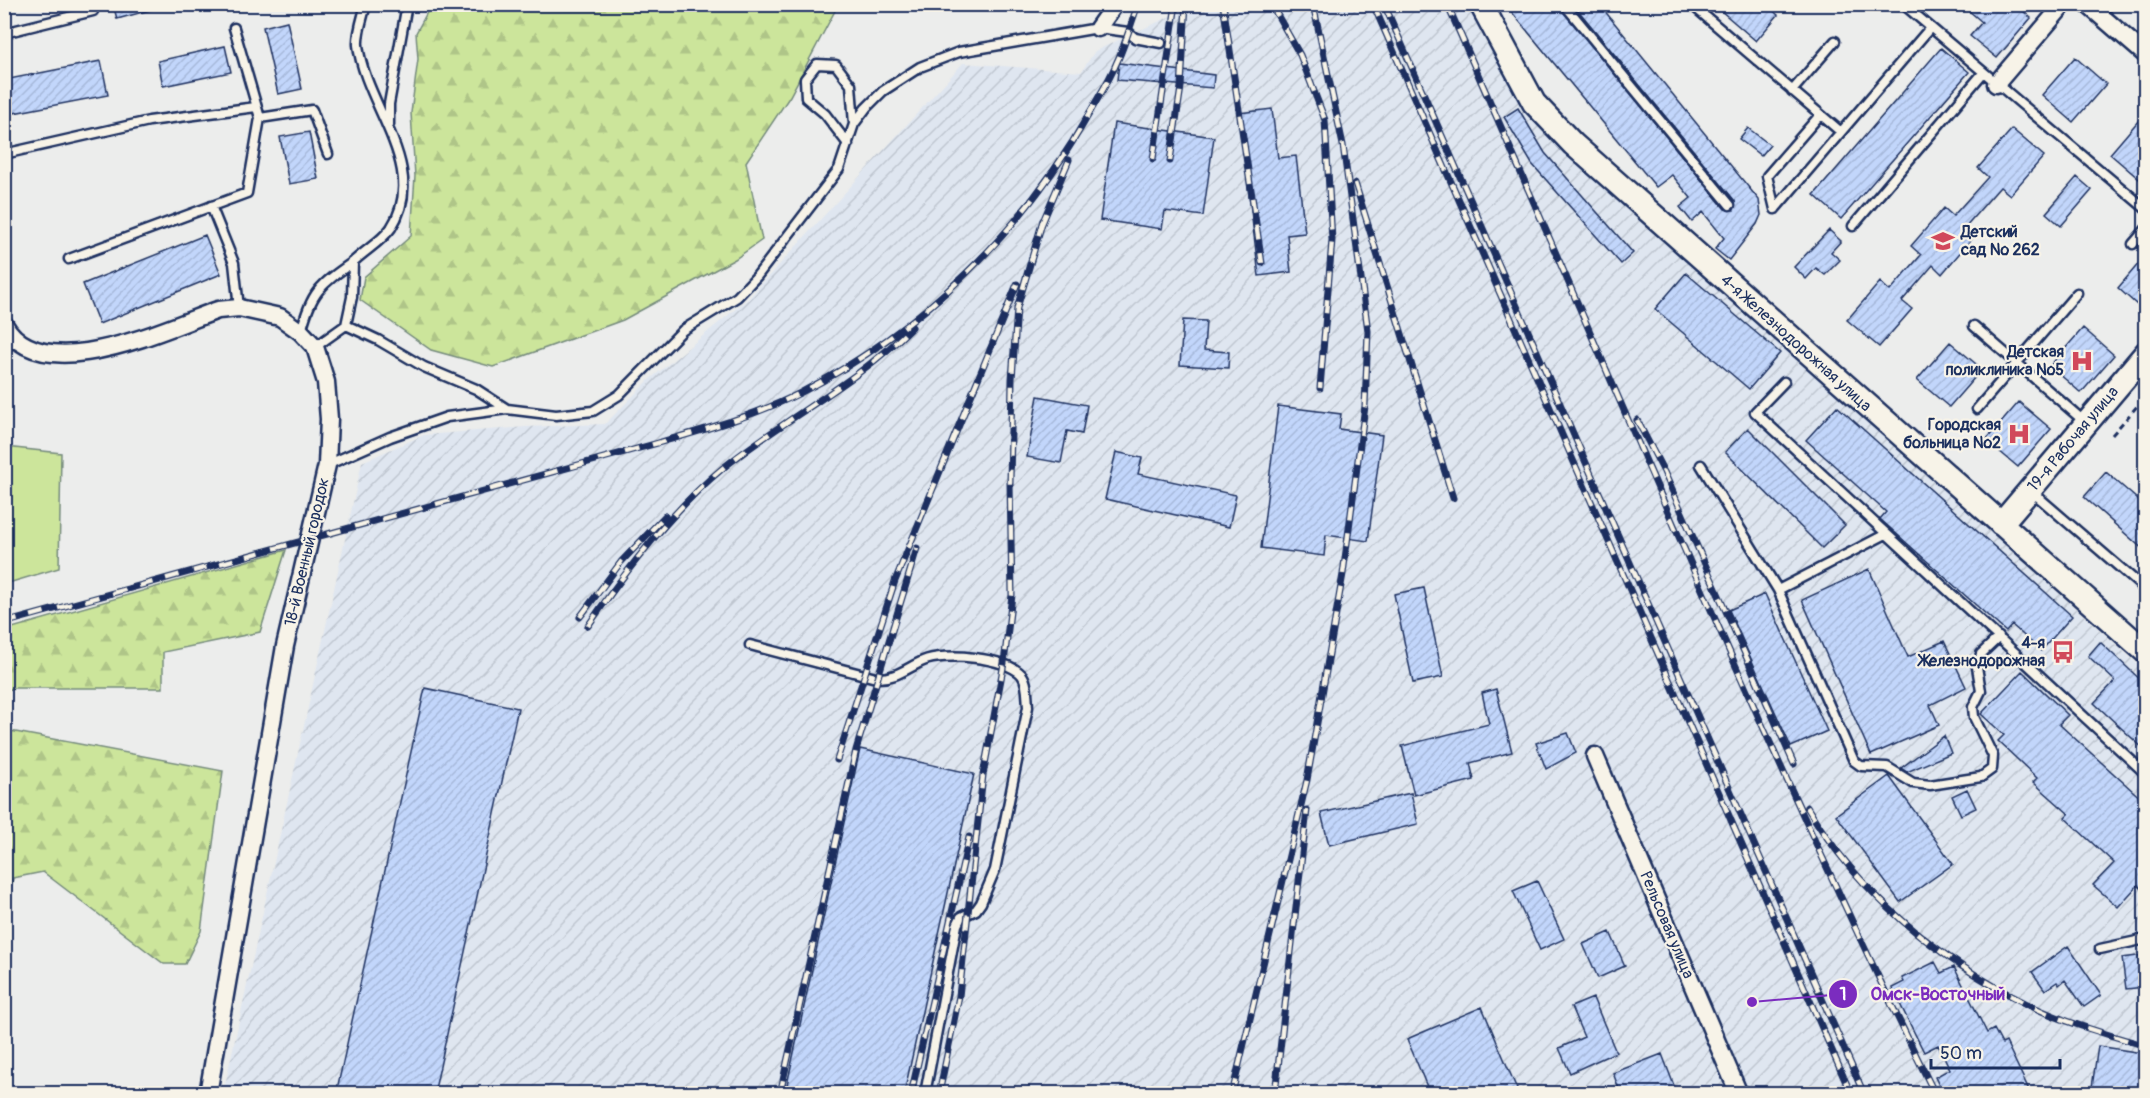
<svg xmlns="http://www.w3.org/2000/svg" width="2150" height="1098" font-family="Pangolin,sans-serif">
<defs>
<pattern id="industrial-furrows" width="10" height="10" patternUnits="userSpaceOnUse" patternTransform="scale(1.5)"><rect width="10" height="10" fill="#dfe6f0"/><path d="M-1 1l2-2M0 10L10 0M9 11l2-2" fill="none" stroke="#bfc6d0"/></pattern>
<pattern id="forest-firs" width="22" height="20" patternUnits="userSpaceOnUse" patternTransform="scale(1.5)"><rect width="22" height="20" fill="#cce59b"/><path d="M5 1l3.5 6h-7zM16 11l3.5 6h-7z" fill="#afc588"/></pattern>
<pattern id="building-hatch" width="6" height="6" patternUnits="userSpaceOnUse" patternTransform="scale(1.5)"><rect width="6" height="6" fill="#c2d6fb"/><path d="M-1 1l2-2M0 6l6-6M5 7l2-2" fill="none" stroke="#a6b8da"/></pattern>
</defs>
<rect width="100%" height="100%" fill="#ecedec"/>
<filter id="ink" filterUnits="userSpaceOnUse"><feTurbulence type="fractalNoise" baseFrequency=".0167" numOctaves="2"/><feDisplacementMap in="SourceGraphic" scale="12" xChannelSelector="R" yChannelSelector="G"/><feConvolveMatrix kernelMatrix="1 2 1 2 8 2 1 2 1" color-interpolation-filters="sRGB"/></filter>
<g filter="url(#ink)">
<path fill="url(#industrial-furrows)" d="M 1195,5 L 1467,5 L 1486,43 L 1526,105 L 1668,242 L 2145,671 L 2145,1093 L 223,1094 L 362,462 L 424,435 L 525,427 L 605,424 L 649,380 L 749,298 L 963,63 L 1081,72 L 1095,51 Z"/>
<path fill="url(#forest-firs)" stroke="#748a7c" stroke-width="1.5" d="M 431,5 L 431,4 L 838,5 L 790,96 L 746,162 L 762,240 L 735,259 L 623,320 L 493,367 L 431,350 L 360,300 L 364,277 L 411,236 L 415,176 L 411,113 L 418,59 L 416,33 Z
M 286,550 L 260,632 L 163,652 L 163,688 L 14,688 L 5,691 L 5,630 Z
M 5,730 L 223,771 L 201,931 L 185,964 L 164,964 L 43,872 L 13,878 L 5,911 Z"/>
<path fill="#cce59b" stroke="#748a7c" stroke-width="1.5" d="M 5,447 L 61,453 L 59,568 L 5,584 Z"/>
<path fill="url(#building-hatch)" stroke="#1b2f5e" stroke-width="1.5" d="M 113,4 L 154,4 L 154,9 L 117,19 Z
M 1505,4 L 1558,4 L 1725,209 L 1734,210 L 1735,201 L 1573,4 L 1599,4 L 1759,200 L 1761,215 L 1757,224 L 1729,260 L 1715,249 L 1724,238 L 1703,212 L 1692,222 L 1680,207 L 1691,198 L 1672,175 L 1656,187 Z
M 1713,4 L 1766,4 L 1778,15 L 1756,41 Z
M 1961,4 L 2015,4 L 2031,18 L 1997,58 L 1970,36 L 1982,22 Z
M 287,21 L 302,89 L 278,94 L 263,27 Z
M 225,46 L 231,72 L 163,86 L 158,61 Z
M 1941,48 L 1969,72 L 1841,219 L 1814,195 Z
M 2075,57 L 2106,84 L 2073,122 L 2042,95 Z
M 101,61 L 108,95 L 8,114 L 4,80 Z
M 1119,63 L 1214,75 L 1213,88 L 1117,80 Z
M 1518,108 L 1545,153 L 1633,253 L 1621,264 L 1532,164 L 1504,117 Z
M 1272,109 L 1278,158 L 1296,156 L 1305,233 L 1287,235 L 1291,272 L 1259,276 L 1239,113 Z
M 2145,113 L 2145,184 L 2110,154 Z
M 1114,123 L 1214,137 L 1203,216 L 1165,211 L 1162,229 L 1100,220 Z
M 1748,128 L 1770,145 L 1761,156 L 1739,139 Z
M 2012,129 L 2044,156 L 2010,195 L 2000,187 L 1965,227 L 1975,235 L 1942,274 L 1933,265 L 1902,301 L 1912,309 L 1879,347 L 1847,320 L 1880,282 L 1890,291 L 1921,255 L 1911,246 L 1944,208 L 1953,216 L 1988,177 L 1978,168 Z
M 309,132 L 318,179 L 289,184 L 280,137 Z
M 2077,177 L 2092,190 L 2061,226 L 2046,213 Z
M 1829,230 L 1841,241 L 1831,252 L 1840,260 L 1825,275 L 1816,268 L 1806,279 L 1794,267 Z
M 205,235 L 221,274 L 99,324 L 83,284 Z
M 2145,256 L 2145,312 L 2118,288 Z
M 1686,273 L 1780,353 L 1749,389 L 1655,309 Z
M 1183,320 L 1206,321 L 1204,350 L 1229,352 L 1228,368 L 1180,365 Z
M 2083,328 L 2114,355 L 2081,393 L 2050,366 Z
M 1950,342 L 1982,369 L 1949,407 L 1917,380 Z
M 1038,396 L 1087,405 L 1082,434 L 1067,431 L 1061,463 L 1027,457 Z
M 2019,402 L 2051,429 L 2018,467 L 1986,440 Z
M 1278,406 L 1341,414 L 1339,429 L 1382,435 L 1368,541 L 1326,535 L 1324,556 L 1261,548 Z
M 1837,406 L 2072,616 L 2041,651 L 2012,625 L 2006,632 L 1880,519 L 1886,512 L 1806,440 Z
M 1748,428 L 1845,525 L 1822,548 L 1725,452 Z
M 1116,452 L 1142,458 L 1138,474 L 1236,495 L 1229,527 L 1105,499 Z
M 2106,472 L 2145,506 L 2145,551 L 2084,497 Z
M 1869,569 L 1908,657 L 1944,641 L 1966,687 L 1930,705 L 1939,725 L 1871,755 L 1802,600 Z
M 1424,588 L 1443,677 L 1413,683 L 1394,594 Z
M 1765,594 L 1827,731 L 1791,747 L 1729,610 Z
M 2100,642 L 2145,684 L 2145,750 L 2094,703 L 2115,681 L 2088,656 Z
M 2022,671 L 2068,715 L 2059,724 L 2145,802 L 2145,892 L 2138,885 L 2118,907 L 2093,885 L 2114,863 L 2065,818 L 2069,814 L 2033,782 L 2037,778 L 1998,741 L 2004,735 L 1981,714 Z
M 425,688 L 518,708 L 434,1094 L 336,1094 Z
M 1496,689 L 1512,752 L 1470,763 L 1474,780 L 1414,795 L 1402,746 L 1489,724 L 1482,693 Z
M 1568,733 L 1576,753 L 1546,769 L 1536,743 Z
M 1944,736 L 1951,753 L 1907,772 L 1901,768 Z
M 860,749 L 974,774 L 904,1094 L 785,1094 Z
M 1889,776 L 1953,864 L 1900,902 L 1836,815 Z
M 1967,789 L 1976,808 L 1961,815 L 1952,796 Z
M 1411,793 L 1418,824 L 1329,845 L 1321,813 Z
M 1537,881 L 1564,939 L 1540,950 L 1513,891 Z
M 1610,932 L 1625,966 L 1598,978 L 1583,944 Z
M 2068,946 L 2101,995 L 2084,1007 L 2065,980 L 2059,985 L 2057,982 L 2045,990 L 2032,972 Z
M 2145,955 L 2145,987 L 2126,989 L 2122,958 Z
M 1935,962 L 1941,973 L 1954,967 L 1987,1033 L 1994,1029 L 2002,1044 L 2006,1042 L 2031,1094 L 1943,1094 L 1935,1077 L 1950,1069 L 1938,1045 L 1924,1052 L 1892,988 L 1904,982 L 1902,978 Z
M 1593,998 L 1616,1052 L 1570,1073 L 1559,1048 L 1584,1037 L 1571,1007 Z
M 1482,1007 L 1519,1094 L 1430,1094 L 1407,1039 Z
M 2098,1046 L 2142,1053 L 2145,1058 L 2145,1094 L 2091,1094 Z
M 1662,1054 L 1675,1088 L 1662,1094 L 1621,1094 L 1613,1073 Z"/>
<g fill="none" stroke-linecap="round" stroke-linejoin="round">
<g stroke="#1b2f5e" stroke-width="13">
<path id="lane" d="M 1564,4 L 1730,205
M 1691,4 L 1841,132
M 1903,4 L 2146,209
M 4,33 L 93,11 L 91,4
M 1792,91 L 1835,41
M 260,118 L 312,110 L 328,154
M 389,125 L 389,104 L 407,4
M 848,144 L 825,114 L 806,98 L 805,79 L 817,64 L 836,65 L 851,85 L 854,124
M 4,154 L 149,121 L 256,107
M 211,206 L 234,263 L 239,308
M 1775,209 L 1930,28
M 1775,209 L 1767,176 L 1820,115
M 1853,226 L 1983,73
M 2133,244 L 2146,229
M 69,259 L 247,193 L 260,118 L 234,28
M 346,325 L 378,340 L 424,367 L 476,389 L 507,409 L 556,415 L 593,411 L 619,395 L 683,330 L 737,297 L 757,276 L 839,169 L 854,124 L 866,108 L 883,91 L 920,67 L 959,52 L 1098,28 L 1128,32 L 1135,38 L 1161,43
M 1974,326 L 2086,423
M 301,332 C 311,292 320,285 353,262
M 4,344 L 21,344
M 315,347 L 346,325 L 352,297 L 353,262 C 364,251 382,241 391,228 C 430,168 365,106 358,45 C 357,33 363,17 366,4
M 1784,382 L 1755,412 L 2146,774
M 1977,409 L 2077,293
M 327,465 L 390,437 L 447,417 L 507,409
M 1701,465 L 1778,590 L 1854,761 L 1861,766 L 1887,767 L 1913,783 L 1930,785 L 1981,777 L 1992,769 L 1993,756 L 1974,717 L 1973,707 L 1981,691 L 1977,667 L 1981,654 L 1999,637
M 2030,490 L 2146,590
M 1778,590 L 1886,534
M 750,645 L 876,678 C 895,679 907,668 923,661 C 944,652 1006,657 1022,675 C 1028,683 1027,697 1028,707 L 995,870 L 981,903 L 976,910 L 961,917 L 957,925 L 925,1094
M 2100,949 L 2146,939"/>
</g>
<g stroke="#1b2f5e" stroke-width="21">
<path id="street" d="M 2087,4 L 2146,55
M 1098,28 L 1115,4
M 1996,84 L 2064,4
M 4,324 C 40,390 166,328 218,310 L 239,308 L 280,317 L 301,332 L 315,347 L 326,382 L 329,419 L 327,465 L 285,646 L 208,1094
M 1595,756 L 1739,1094"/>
</g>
<g stroke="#1b2f5e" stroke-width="27">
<path id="secondary" d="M 1481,4 L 1534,103 L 1573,144 L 2146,652
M 2001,524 L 2146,353"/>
</g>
<path stroke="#1b2f5e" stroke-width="3" stroke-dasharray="6 4.5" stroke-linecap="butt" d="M 2112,435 L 2146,396"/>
<use href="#lane" stroke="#f7f3e8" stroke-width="8"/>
<use href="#street" stroke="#f7f3e8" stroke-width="16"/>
<use href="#secondary" stroke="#f7f3e8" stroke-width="22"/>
<g stroke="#1b2f5e" stroke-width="7">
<path id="rail" d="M 1223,4 L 1262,263
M 1271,4 L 1300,55 L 1325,120 L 1332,240 L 1320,388
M 1373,4 L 1851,1094
M 1384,4 L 1864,1094
M 1447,4 C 1608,368 1759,737 1935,1094
M 1153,159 L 1176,4
M 1170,161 L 1181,87 L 1186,4
M 1355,183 L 1453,498
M 1041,226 L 1069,160
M 1637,420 L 1664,472 L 1794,764
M 580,617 L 621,562 L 665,516
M 4,623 L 658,443 C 706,429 755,416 800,393 C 921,331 1024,231 1090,112 C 1099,96 1109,81 1116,64 C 1125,45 1131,24 1138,4
M 588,626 C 625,572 672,510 723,468 C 785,418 856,384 912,327
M 837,760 L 895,581 L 1017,284
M 1807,807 C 1859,894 1939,960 2029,1005 C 2066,1023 2106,1034 2146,1046
M 780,1094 L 856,750 L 917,548
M 911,1094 L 969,837
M 939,1094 L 959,996 L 983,775 L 1004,663 L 1012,595 L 1010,483 L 1012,379 L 1017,308 L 1043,220
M 1232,1094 L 1307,780 L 1343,574 L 1365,406 L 1368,331 L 1343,145 L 1313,4
M 1275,1094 L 1307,810"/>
</g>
<use href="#rail" stroke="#f7f3e8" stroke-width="4.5" stroke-dasharray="14" stroke-linecap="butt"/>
</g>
</g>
<defs>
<g id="school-bare" transform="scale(1.8)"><path d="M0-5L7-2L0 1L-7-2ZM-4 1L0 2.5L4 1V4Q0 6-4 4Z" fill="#d1495b" stroke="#f7f3e8" stroke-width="2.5" paint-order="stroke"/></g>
<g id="hospital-bare" transform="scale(1.8)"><path d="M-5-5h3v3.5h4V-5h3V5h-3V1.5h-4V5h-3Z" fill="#d1495b" stroke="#f7f3e8" stroke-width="2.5" paint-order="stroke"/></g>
<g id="bus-bare" transform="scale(1.8)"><path d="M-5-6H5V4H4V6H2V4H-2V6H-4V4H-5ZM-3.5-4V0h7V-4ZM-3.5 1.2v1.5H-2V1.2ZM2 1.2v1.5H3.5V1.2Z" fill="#d1495b" stroke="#f7f3e8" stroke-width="2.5" paint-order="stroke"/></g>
</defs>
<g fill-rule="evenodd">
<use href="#school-bare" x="1943" y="241"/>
<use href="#hospital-bare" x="2082" y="361"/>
<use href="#hospital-bare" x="2019" y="434"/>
<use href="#bus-bare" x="2063" y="652"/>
</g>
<g text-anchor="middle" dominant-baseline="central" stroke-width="4.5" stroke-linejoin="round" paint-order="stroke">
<g font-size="16" font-weight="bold" fill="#1b2f5e" stroke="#f7f3e8" text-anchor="end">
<text x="1961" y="232" text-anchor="start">Детский<tspan x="1961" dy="18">сад № 262</tspan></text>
<text x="2064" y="352">Детская<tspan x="2064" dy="18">поликлиника №5</tspan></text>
<text x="2001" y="425">Городская<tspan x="2001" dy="18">больница №2</tspan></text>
<text x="2045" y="643">4-я<tspan x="2045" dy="18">Железнодорожная</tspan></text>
</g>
<g font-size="16" fill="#1b2f5e" stroke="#f7f3e8">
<text transform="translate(1796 343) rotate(42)">4-я Железнодорожная улица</text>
<text transform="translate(2073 439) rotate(-50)">19-я Рабочая улица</text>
<text transform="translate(307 552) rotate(-77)">18-й Военный городок</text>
<text transform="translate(1667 925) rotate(67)">Рельсовая улица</text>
</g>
</g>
<path fill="none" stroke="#7b2cbf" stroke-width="2" d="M1752 1002L1843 994"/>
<g fill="#7b2cbf" stroke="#f7f3e8" stroke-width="2">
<circle cx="1752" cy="1002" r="6"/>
<circle cx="1843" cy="994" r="15"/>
</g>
<g font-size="18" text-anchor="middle" font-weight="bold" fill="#fff">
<text x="1843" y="1000">1</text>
</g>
<g font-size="18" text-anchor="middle" font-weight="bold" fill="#7b2cbf" stroke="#f7f3e8" stroke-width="4.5" stroke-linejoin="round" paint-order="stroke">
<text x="1938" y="1000">Омск-Восточный</text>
</g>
<rect width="2150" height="1098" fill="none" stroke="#f7f3e8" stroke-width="24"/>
<rect x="12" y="12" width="2126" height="1074" fill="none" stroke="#1b2f5e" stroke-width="2" filter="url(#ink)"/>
<path d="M1931 1059v9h129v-9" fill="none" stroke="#1b2f5e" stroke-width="3"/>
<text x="1940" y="1059" font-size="18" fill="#1b2f5e" stroke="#f7f3e8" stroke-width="4.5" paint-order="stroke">50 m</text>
</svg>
